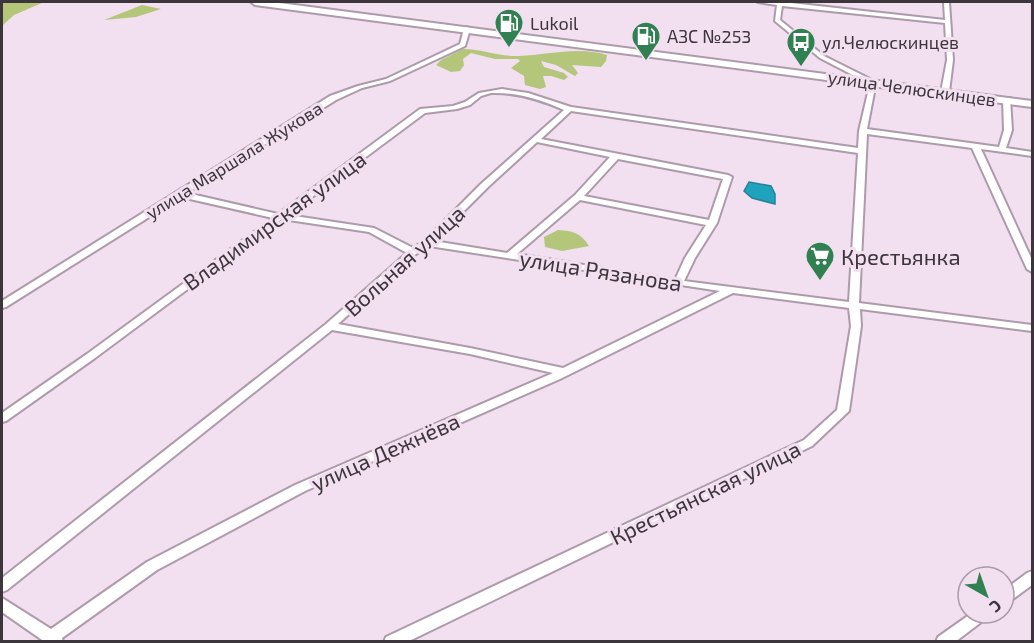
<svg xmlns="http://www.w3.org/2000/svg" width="1034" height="643" font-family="'Exo 2',sans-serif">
<rect width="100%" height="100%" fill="#f2dff0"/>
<path fill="#b4c67a" d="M 2,2 L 44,2 L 14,15 L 2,26 Z
M 142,5 L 161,9 L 136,17 L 104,20 Z
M 463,49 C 482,49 500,57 519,56 C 547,55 579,46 607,55 L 606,61 L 601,67 L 572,65 L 578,73 L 575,76 L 556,65 L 541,61 L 544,67 L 564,73 L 568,77 L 564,80 L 551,76 L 543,76 L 546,87 L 540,89 L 525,85 L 524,76 L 511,68 L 520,61 L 518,59 L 495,59 L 471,53 L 463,59 L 464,65 L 460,71 L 451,72 L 436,65 L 441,60 Z
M 558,230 C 573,231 581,233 589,246 L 562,251 L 545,247 L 544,237 Z"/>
<path fill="#1ea2be" stroke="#278197" stroke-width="1.5" d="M 749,182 L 771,186 L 775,194 L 775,204 L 752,198 L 744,191 Z"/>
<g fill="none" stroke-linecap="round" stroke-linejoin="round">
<g stroke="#ad9bab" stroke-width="4">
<path id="street" d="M 758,2 L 782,2 L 945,20 L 944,2 L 949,2 L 953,60 L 949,92 L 945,94 L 941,92 L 947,60 L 945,23 L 782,6 L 780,20 L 824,56 L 876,82 L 867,129 L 999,147 L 1004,130 L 1003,100 L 1010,98 L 1012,130 L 1006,148 L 1032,152 L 1032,156 L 981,149 L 1032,260 L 1032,272 L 1027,269 L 972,148 L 867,134 L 859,303 L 1032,325 L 1032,331 L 860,309 L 861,326 L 849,411 L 812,446 L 407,642 L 384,642 L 386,637 L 804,440 L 837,410 L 851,326 L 849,308 L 733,293 L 560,379 L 305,491 L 157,570 L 62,638 L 63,642 L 45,642 L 2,612 L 2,598 L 51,629 L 147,562 L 295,485 L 553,373 L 470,354 L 332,330 L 7,590 L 2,592 L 2,578 L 326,324 L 407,253 L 369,232 L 282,219 L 95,358 L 6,421 L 2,422 L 2,413 L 87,354 L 273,218 L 181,197 L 6,307 L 2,308 L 2,301 L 330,96 L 358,86 L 386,79 L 460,44 L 464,29 L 467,27 L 470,29 L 465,46 L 390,81 L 362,88 L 336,100 L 187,193 L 278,214 L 420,109 L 453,106 L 465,102 L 479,93 L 502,89 L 528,93 L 571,107 L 858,148 L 859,131 L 870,84 L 820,58 L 775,21 L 777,5 ZM 491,93 C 517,92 541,100 564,110 L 481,184 L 424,241 L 413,248 L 374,228 L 288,215 L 425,113 L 457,109 L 470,105 L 481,96 ZM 571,111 L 858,153 L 849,302 L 684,281 L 695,258 L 717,223 L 732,177 L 728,175 L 541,139 ZM 537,142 L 610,157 L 575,195 L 507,253 L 434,241 L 487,188 ZM 618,159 L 723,179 L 709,220 L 584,196 ZM 580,200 L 706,225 L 685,258 L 675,280 L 517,254 ZM 429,246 L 720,291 L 563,368 L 470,348 L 338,324 L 416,254 Z
M 1032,571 L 1032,585 L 1009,602 L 1004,604 L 1004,590 L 1027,573 Z
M 972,613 L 990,613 L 988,617 L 955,642 L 936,642 L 938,637 Z"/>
</g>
<g stroke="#ad9bab" stroke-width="4">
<path id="primary" d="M 251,2 L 272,2 L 1032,101 L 1032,107 L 255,5 Z"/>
</g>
<use href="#street" fill="#fff" fill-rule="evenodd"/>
<use href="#primary" fill="#fff" fill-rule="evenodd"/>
</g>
<defs>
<g id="fuel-pin" transform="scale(1.5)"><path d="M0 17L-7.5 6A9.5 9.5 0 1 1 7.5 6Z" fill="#308051" stroke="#f2dff0"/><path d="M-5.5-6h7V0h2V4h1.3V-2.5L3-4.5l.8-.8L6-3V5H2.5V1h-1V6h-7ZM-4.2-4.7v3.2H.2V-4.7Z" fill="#fff"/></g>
<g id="bus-pin" transform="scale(1.5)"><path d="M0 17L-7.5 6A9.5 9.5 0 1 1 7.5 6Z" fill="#308051" stroke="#f2dff0"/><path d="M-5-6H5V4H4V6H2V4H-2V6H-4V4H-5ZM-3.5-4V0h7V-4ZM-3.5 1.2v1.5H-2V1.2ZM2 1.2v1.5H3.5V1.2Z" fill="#fff"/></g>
<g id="supermarket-pin" transform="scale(1.5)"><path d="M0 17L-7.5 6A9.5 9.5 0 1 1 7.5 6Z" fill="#308051" stroke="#f2dff0"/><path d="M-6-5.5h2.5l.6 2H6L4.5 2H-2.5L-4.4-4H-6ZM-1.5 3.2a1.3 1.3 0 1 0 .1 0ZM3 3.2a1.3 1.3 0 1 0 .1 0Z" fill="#fff"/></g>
</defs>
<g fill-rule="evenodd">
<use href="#fuel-pin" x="509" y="23"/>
<use href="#fuel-pin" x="646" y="36"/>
<use href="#bus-pin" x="801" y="42"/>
<use href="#supermarket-pin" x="820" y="256"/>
</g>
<g text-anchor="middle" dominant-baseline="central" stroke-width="6" stroke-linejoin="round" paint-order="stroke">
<g font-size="18" fill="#3c353b" stroke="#f2dff0" text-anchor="start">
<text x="530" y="23">Lukoil</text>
<text x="667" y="36">АЗС №253</text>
<text x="822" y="42">ул.Челюскинцев</text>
</g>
<g font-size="18" fill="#3c353b" stroke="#f2dff0">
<text transform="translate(912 88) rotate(8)">улица Челюскинцев</text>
<text transform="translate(234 160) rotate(-32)">улица Маршала Жукова</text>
</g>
<g font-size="22" fill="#3c353b" stroke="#f2dff0">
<text transform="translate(274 220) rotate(-36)">Владимирская улица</text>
<text transform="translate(404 260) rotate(-42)">Вольная улица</text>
<text transform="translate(601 270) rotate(9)">улица Рязанова</text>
<text transform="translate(385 451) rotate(-24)">улица Дежнёва</text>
<text transform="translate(705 492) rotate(-26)">Крестьянская улица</text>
</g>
<g font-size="22" fill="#3c353b" stroke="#f2dff0" text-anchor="start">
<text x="841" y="256">Крестьянка</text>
</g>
</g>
<rect width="1034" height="643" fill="none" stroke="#3c353b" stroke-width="6"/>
<g transform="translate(986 595) rotate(140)"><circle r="28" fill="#f2dff0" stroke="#a99ba8" stroke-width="1.5"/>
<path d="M0-4.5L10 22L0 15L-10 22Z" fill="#308051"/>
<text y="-9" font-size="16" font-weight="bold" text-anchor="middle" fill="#3c353b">С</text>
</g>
</svg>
